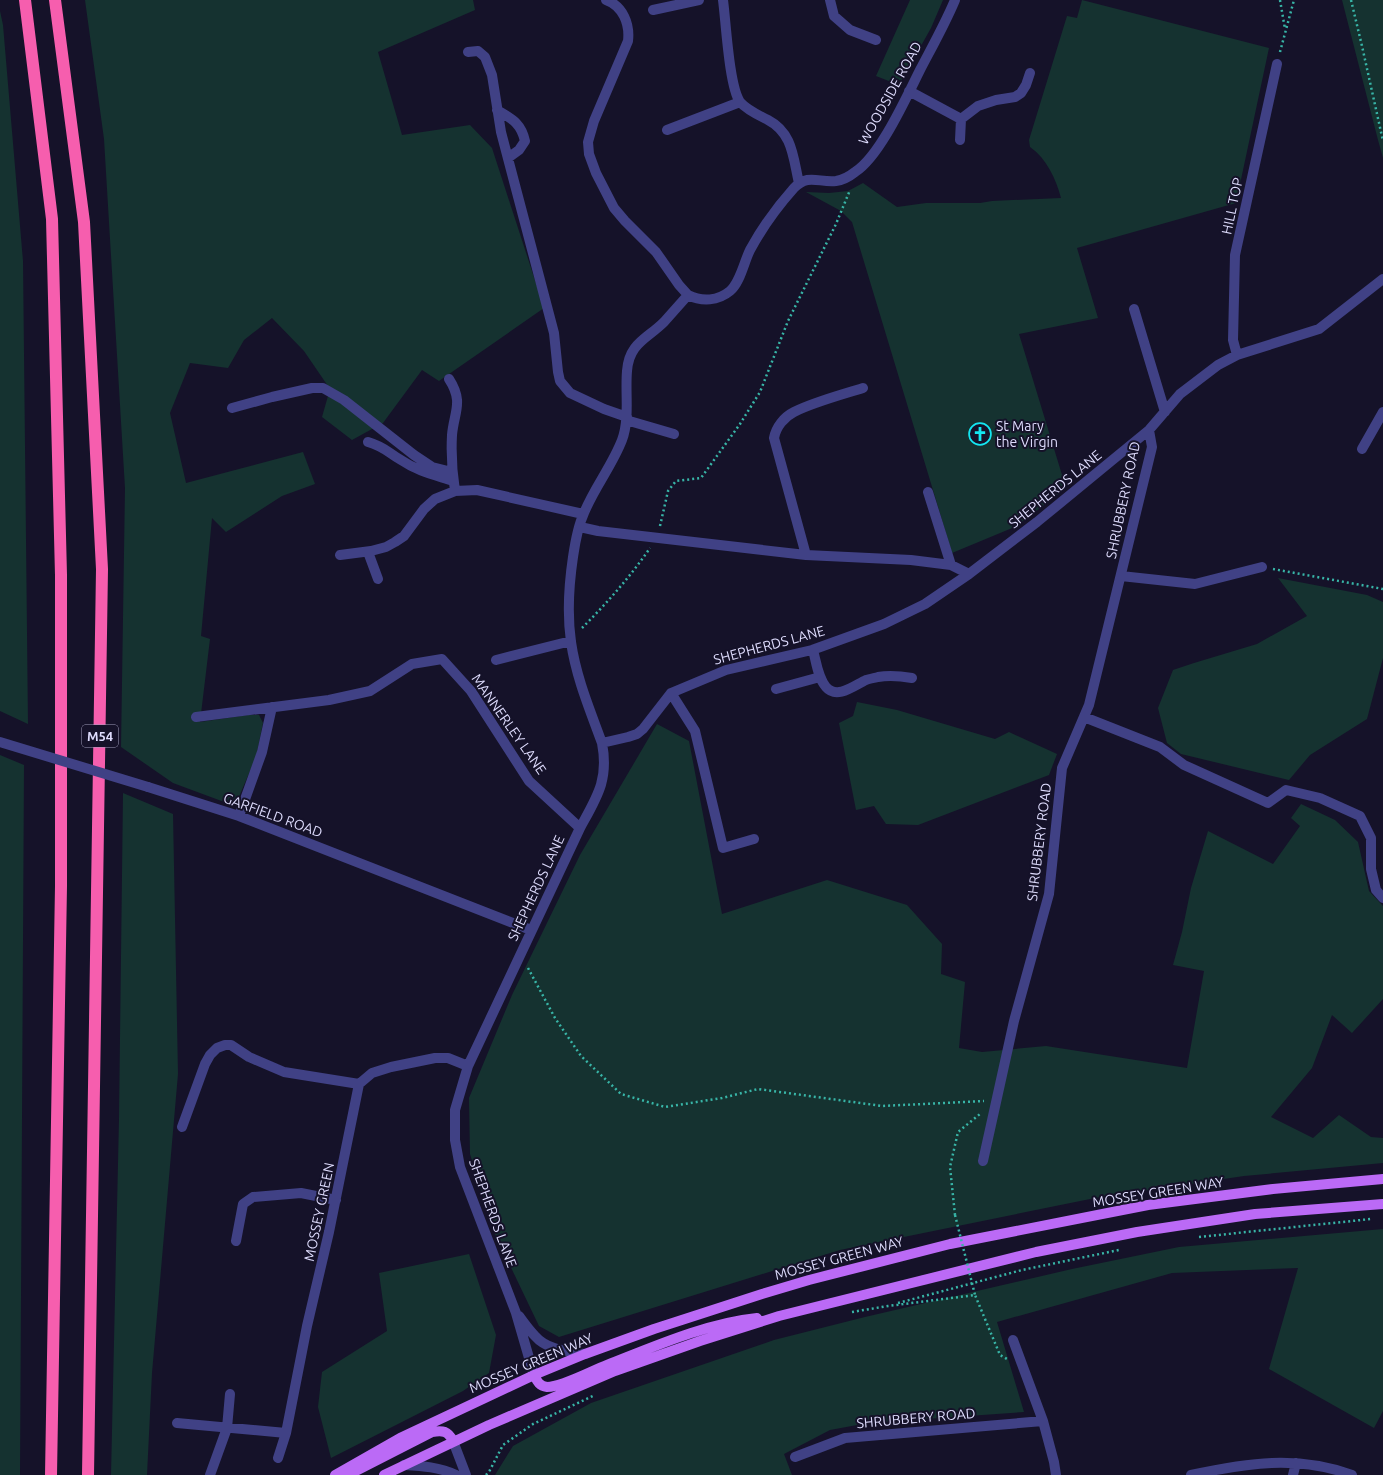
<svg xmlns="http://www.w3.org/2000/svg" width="1383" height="1475" font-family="Ubuntu,sans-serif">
<rect width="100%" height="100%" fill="#151229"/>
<path fill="#153230" d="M 85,0 L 473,0 L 475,10 L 378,52 L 402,135 L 470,125 L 492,148 L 544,308 L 439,381 L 422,370 L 383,423 L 352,440 L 322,417 L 330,389 L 304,351 L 272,318 L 244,340 L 228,368 L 190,363 L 170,413 L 186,483 L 303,452 L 315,484 L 282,496 L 226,532 L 212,518 L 201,636 L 210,639 L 200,722 L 248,715 L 259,715 L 263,723 L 256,757 L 235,806 L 173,783 L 121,747 L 125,488 L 104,139 Z
M 910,0 L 943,0 L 931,28 L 899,85 L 876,76 Z
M 1082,0 L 1269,48 L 1236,203 L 1077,248 L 1098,318 L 1019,334 L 1066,488 L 1017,526 L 952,553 L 852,222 L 841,211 L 806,192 L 829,193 L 848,191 L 863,183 L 897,207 L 926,203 L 980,203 L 992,201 L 1061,198 C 1056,179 1047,159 1030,147 L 1029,140 L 1067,16 L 1077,18 Z
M 1342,0 L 1383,0 L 1383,158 L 1378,140 Z
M 0,11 L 3,25 L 23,261 L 28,724 L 0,711 Z
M 1278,578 L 1367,595 L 1383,602 L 1383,658 L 1367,719 L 1310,755 L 1289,780 L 1181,754 L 1167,743 L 1158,708 L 1173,670 L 1194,663 L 1257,644 L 1307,616 Z
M 857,702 L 897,710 L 995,739 L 1009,732 L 1057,754 L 1049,775 L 918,825 L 886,824 L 874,806 L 856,810 L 839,723 L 853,716 Z
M 657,724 L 689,741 L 722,914 L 827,880 L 907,905 L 942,944 L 941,974 L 965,982 L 959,1048 L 982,1052 L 1046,1046 L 1187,1068 L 1204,971 L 1173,965 L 1182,932 L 1191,888 L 1208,831 L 1273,864 L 1300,826 L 1291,818 L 1301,804 L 1335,820 L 1358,842 L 1369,891 L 1383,906 L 1383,999 L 1352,1033 L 1332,1015 L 1312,1068 L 1271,1117 L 1313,1138 L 1339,1115 L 1371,1137 L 1383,1138 L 1383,1163 L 1244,1176 L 1095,1198 L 840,1250 L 559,1337 L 539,1326 L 494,1232 L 470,1154 L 469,1098 L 512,995 L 580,855 Z
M 0,755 L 24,765 L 20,1475 L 0,1475 Z
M 123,793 L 173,814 L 178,1074 L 152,1373 L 147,1475 L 111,1475 L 119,1119 Z
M 1383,1229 L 1383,1411 L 1374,1428 L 1269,1369 L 1298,1268 L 1172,1273 L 997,1322 L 1024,1412 L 868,1423 L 830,1430 L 784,1454 L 792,1475 L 495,1475 L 513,1446 L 591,1403 L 774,1340 L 865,1317 L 1072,1269 L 1179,1247 Z
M 469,1254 L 496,1335 L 489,1373 L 463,1391 L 331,1458 L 318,1407 L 322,1372 L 387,1331 L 379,1273 Z"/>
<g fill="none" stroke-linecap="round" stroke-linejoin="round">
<path stroke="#38b5a7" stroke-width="2.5" stroke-dasharray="2 3" stroke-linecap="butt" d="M 1280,0 L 1285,29
M 1351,0 L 1362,46 L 1383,141
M 1280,52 L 1294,0
M 660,526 L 668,491 L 676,481 L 701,478 L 740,424 L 760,392 L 788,321 L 836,224 L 850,190
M 1273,569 L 1383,589
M 582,628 C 607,603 630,577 650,548
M 528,968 L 555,1018 L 581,1056 L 621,1094 L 665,1107 L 722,1098 L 758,1089 L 882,1106 L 984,1101
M 955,1215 L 950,1167 L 958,1132 L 980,1114
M 1199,1237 L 1371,1219
M 898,1303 L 1022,1270 L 1119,1250
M 852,1312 L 888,1306 L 975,1295 L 1000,1355 L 1007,1359
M 486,1475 L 490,1470 L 503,1445 L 533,1424 L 595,1395"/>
<path stroke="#404185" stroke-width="10" d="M 606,0 C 623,6 630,24 628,41 L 594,121 L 588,142 L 589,154 L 596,173 L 614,208 L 625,221 L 656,252 L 679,285 L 688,295
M 723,0 C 726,22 729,86 740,102 C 747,110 758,115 768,120 C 793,133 793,158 799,183
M 830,0 L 834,16 L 850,30 L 876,40
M 653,10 L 699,0
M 468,52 L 478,51 L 485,57 L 492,75 L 501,132 L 554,333 L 558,372 L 560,381 L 570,393 L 604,409 L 627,417
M 909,91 L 961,119
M 497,110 C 512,119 521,123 525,141 L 519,150 L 508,158
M 667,130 L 740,102
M 960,140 L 961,119 L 978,106 L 996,100 L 1015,97 L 1021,93 L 1026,85 L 1030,73
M 1134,309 L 1165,412
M 1237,355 L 1233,340 L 1235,255 L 1277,64
M 449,379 C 464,402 454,412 452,435 C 451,454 452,472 455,491
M 232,408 L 272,397 L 312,388 L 323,388 L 344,400 L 414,455 L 432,467 L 452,472
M 626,420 L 674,434
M 368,442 C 385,447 387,452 401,460 C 417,471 435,475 453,481
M 1362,449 L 1383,412
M 928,492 L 951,565
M 580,527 L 598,531 L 806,555 L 911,560 L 951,565 L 969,574
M 368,552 L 378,579
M 340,555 L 371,551 L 386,547 L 395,542 L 404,536 L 424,509 L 435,499 L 455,491 L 477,490 L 583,514
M 806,555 L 774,438 C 776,427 784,417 794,412 C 814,402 841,395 863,388
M 1121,576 L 1195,584 L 1262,567
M 813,650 C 816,661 818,678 826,687 C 837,700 855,685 866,680 C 869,679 874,678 878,677 C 890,675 900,676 912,678
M 496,660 L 571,641
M 776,689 L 820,677
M 671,693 L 695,731 L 723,848 L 754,839
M 196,717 L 329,700 L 370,691 L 412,664 L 442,659 L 471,691 L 529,781 L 580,828
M 1084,717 L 1160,747 L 1184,765 L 1268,803 L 1286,790 L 1320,798 L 1360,816 L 1371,838 L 1371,869 L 1376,890 L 1383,898
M 602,743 C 590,710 576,677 571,642 C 567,614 569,584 573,557 C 575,543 578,526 584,513 C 594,488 612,466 622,440 C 630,418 625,394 627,371 C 629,343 647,339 664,322 C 672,313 680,304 688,295 C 702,302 718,301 730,291 C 740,283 744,262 750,250 C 762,228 777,207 794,188 C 808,173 819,183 836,181 C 843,180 850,176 855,172 C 880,156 906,98 920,70 C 932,47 945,24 955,0
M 148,787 L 239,816 L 531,930
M 239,816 L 262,752 L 272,707
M 182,1127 L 205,1064 L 210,1055 L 217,1048 L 225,1045 L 231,1045 L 249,1057 L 284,1072 L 359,1084
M 983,1161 L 1014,1021 L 1049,894 L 1062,768 L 1089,705 L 1152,447 L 1149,430
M 236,1241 L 243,1204 L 253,1197 L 301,1193 L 336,1200
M 519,1316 C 524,1323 529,1330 535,1336 C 547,1350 567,1351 585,1354
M 1013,1340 L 1043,1421
M 534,1375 L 516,1313 L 460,1167 L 455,1140 L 455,1110 L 468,1066 L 580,828 C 597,797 609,780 602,743 L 628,737 L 637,734 L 643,729 L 671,693 L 726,670 L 812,650 L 884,624 L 925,604 L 969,574 L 1037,522 L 1149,430 L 1180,394 L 1218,365 L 1237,355 L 1319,329 L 1383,279
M 177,1423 L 286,1433
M 453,1441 L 466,1475
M 795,1457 L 845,1438 L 1043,1421 L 1054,1462 L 1056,1475
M 278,1458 L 286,1433 L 307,1326 L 329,1232 L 359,1084 L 372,1073 L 391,1067 L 435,1058 L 448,1058 L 468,1066
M 404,1465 C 422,1466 440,1467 456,1475
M 210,1475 L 227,1428 L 230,1394
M 1191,1475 C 1247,1463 1297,1455 1352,1475
M 1293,1475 L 1296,1463"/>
<path stroke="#bb6af6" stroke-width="10" d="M 534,1375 C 537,1381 539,1386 547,1387 C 562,1387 591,1371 607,1365 C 653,1347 707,1323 757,1318
M 335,1475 L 400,1438 L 534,1375 L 585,1354 L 654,1329 L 762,1294 L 809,1280 L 950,1244 L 1148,1205 L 1273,1189 L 1383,1179
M 348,1475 L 432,1432 C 443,1430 448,1431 453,1441
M 384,1475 L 489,1425 L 615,1371 L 700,1341 L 779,1316 L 1036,1252 L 1137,1232 L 1255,1214 L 1383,1204"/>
<path stroke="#f65eae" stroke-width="12" d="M 25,0 L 52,219 L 61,575 L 61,886 L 51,1475
M 55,0 L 84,222 L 102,569 L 88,1475"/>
<path stroke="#38b5a7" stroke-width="2.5" stroke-dasharray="2 3" stroke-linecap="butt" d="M 955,1215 L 975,1295"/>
<path stroke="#404185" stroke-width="10" d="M 0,742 L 148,787"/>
</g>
<defs>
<g id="church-ring" transform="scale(1.15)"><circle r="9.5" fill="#151229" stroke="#14e6f1" stroke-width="1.5"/><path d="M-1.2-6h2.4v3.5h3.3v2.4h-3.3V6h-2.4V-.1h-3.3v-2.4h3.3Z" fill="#14e6f1"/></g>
</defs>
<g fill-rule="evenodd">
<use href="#church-ring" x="980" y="434"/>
</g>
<g text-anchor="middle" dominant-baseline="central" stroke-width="4" stroke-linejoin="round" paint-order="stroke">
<rect fill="#151229" stroke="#a29fbd" stroke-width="1" x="82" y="725" width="36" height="22" rx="3"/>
<g font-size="13" font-weight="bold" fill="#dedcfd">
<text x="100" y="736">M54</text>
</g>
<g font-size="14" fill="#dedcfd" stroke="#151229">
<text transform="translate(890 93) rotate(-61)">WOODSIDE ROAD</text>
<text transform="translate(1232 206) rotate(-78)">HILL TOP</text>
<text transform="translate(1055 489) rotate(-39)">SHEPHERDS LANE</text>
<text transform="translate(1123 500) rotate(-78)">SHRUBBERY ROAD</text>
<text transform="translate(769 645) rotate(-15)">SHEPHERDS LANE</text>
<text transform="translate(509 724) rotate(55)">MANNERLEY LANE</text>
<text transform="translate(273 815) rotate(20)">GARFIELD ROAD</text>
<text transform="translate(1039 842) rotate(-83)">SHRUBBERY ROAD</text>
<text transform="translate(536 888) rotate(-65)">SHEPHERDS LANE</text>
<text transform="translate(1158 1192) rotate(-9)">MOSSEY GREEN WAY</text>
<text transform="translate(319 1212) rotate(-78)">MOSSEY GREEN</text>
<text transform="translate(493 1213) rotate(70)">SHEPHERDS LANE</text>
<text transform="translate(839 1258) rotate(-15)">MOSSEY GREEN WAY</text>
<text transform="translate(531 1363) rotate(-23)">MOSSEY GREEN WAY</text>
<text transform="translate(916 1418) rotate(-5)">SHRUBBERY ROAD</text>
</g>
<g font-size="14" fill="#dedcfd" stroke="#151229" text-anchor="start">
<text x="996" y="426">St Mary<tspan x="996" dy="16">the Virgin</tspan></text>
</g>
</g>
</svg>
